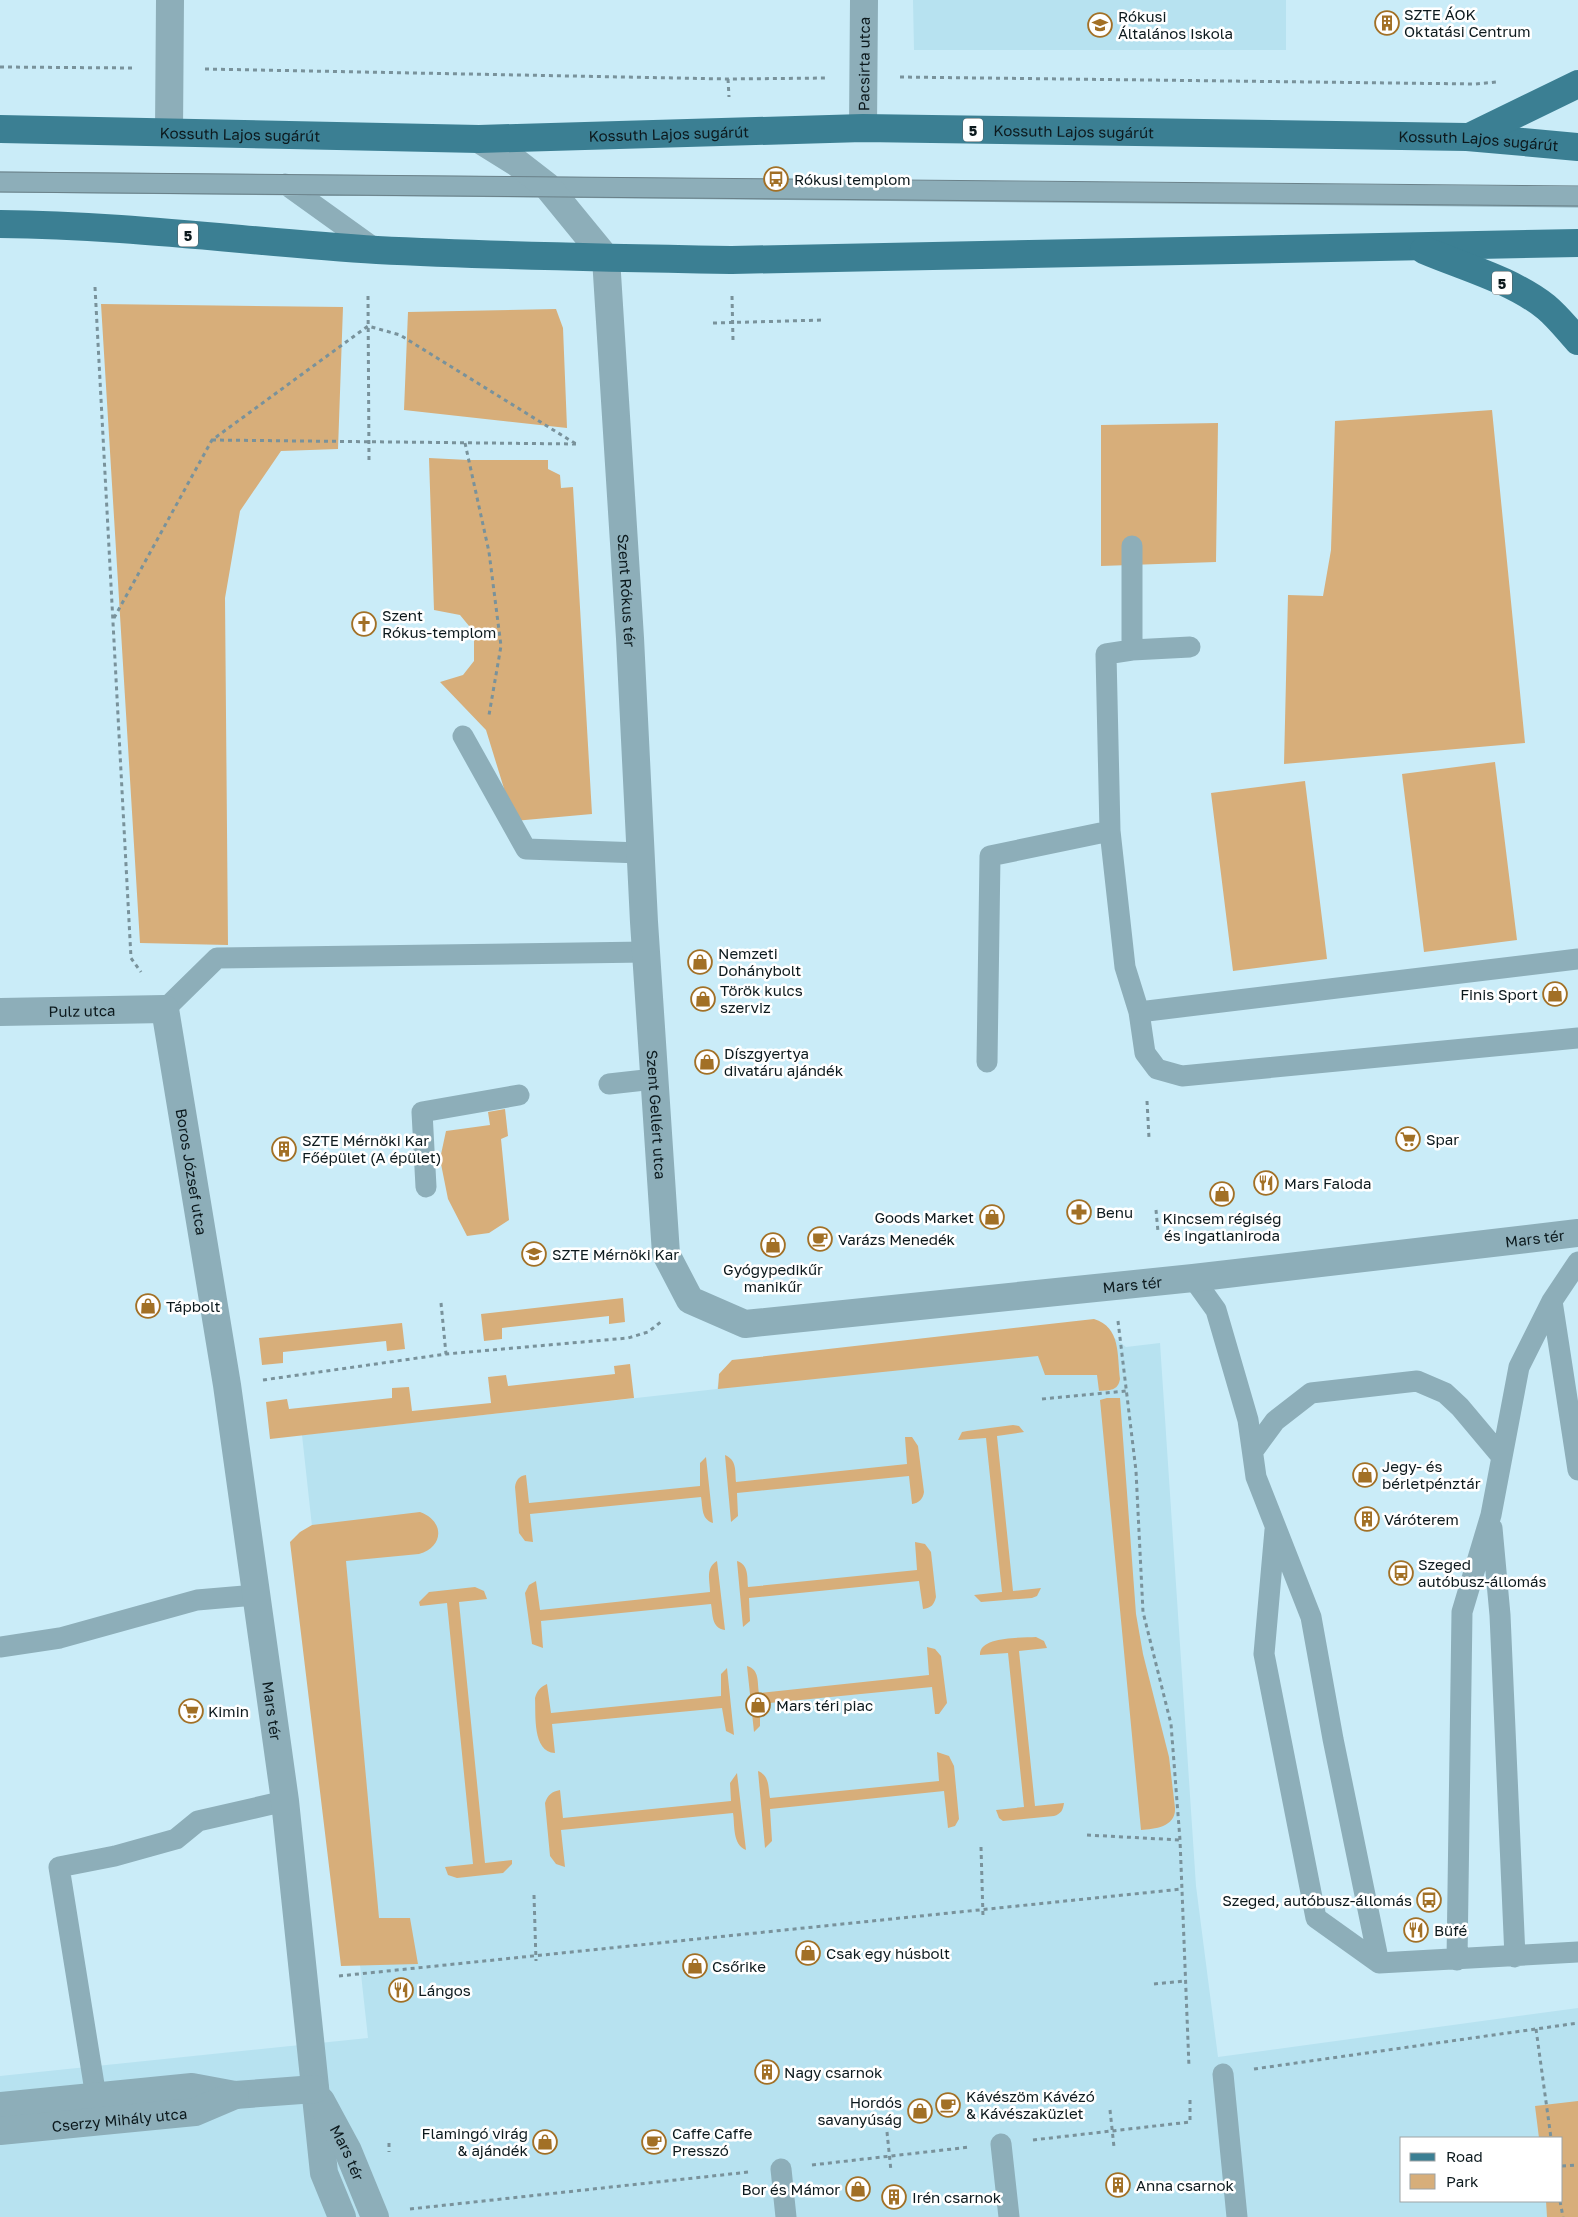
<svg xmlns="http://www.w3.org/2000/svg" width="1578" height="2217" font-family="'Golos Text',sans-serif">
<rect width="100%" height="100%" fill="#caecf8"/>
<path fill="#b7e2f0" fill-rule="evenodd" d="M 913,0 L 1286,0 L 1286,50 L 914,50 Z
M 1113,1337 L 1126,1347 L 1160,1343 L 1196,1886 L 1218,2057 L 1578,2008 L 1578,2217 L 0,2217 L 0,2076 L 368,2038 L 302,1435 L 717,1389 L 720,1378 ZM 1402,2138 L 1562,2138 L 1562,2201 L 1402,2201 Z"/>
<path fill="#d7ae7a" d="M 101,304 L 343,307 L 338,449 L 281,451 L 240,511 L 225,598 L 228,945 L 140,943 Z
M 556,309 L 563,328 L 567,428 L 404,410 L 408,312 Z
M 1492,410 L 1525,743 L 1284,764 L 1288,595 L 1323,596 L 1331,550 L 1335,421 Z
M 1218,423 L 1216,562 L 1101,566 L 1101,425 Z
M 429,458 L 468,460 L 548,460 L 548,469 L 560,475 L 561,488 L 573,487 L 592,814 L 514,821 L 486,730 L 440,682 L 463,675 L 474,661 L 474,632 L 460,615 L 434,610 Z
M 1495,762 L 1517,940 L 1424,952 L 1402,774 Z
M 1305,781 L 1327,959 L 1233,971 L 1211,793 Z
M 505,1109 L 508,1136 L 501,1139 L 509,1220 L 489,1233 L 467,1236 L 448,1199 L 440,1159 L 446,1131 L 490,1125 L 488,1112 Z
M 623,1298 L 625,1322 L 609,1324 L 609,1316 L 502,1328 L 502,1339 L 484,1341 L 481,1314 Z
M 1094,1319 C 1121,1327 1117,1355 1120,1379 C 1118,1391 1110,1390 1099,1391 L 1097,1375 L 1045,1375 L 1038,1356 L 718,1389 L 719,1374 L 732,1360 Z
M 402,1323 L 405,1349 L 387,1351 L 386,1341 L 283,1352 L 283,1363 L 262,1365 L 259,1338 Z
M 630,1364 L 634,1398 L 270,1439 L 266,1402 L 287,1399 L 289,1409 L 392,1398 L 392,1388 L 409,1387 L 412,1411 L 491,1403 L 488,1377 L 506,1375 L 508,1386 L 615,1374 L 614,1366 Z
M 1107,1398 L 1120,1398 L 1136,1614 L 1143,1654 L 1169,1757 L 1175,1808 C 1176,1827 1155,1829 1141,1830 L 1100,1400 Z
M 1013,1425 L 1019,1426 L 1024,1432 L 997,1436 L 1013,1591 L 1041,1588 L 1037,1596 L 1032,1598 L 981,1602 L 974,1595 L 1002,1592 L 986,1438 L 958,1440 L 962,1432 L 967,1431 Z
M 905,1437 L 912,1437 L 918,1446 L 924,1492 C 923,1499 919,1503 912,1504 L 909,1476 L 737,1493 L 738,1516 L 731,1522 L 725,1455 C 737,1460 735,1471 736,1482 L 907,1464 Z
M 706,1457 L 713,1523 C 701,1519 703,1508 701,1497 L 530,1514 L 533,1542 L 525,1541 L 519,1533 L 515,1487 C 516,1480 519,1476 526,1475 L 529,1503 L 700,1486 L 700,1463 Z
M 420,1512 C 445,1521 444,1547 419,1554 L 346,1561 L 379,1918 L 410,1918 L 418,1964 L 341,1966 L 290,1542 L 300,1532 L 312,1525 Z
M 915,1542 L 925,1544 L 931,1552 L 936,1597 C 934,1605 931,1608 923,1609 L 919,1581 L 749,1598 L 750,1621 L 743,1627 L 737,1561 C 749,1565 747,1577 748,1587 L 917,1570 Z
M 717,1561 L 725,1630 C 711,1628 713,1614 711,1604 L 541,1621 L 543,1648 L 532,1644 L 525,1593 L 529,1585 L 536,1581 L 540,1610 L 710,1592 C 710,1581 705,1568 717,1561 Z
M 475,1587 L 484,1591 L 487,1599 L 459,1602 L 485,1863 L 512,1860 L 512,1864 L 503,1873 L 457,1878 L 448,1875 L 445,1867 L 473,1864 L 447,1603 L 420,1606 L 419,1602 L 429,1592 Z
M 1036,1637 L 1044,1641 L 1047,1648 L 1019,1651 L 1035,1806 L 1064,1803 C 1063,1810 1061,1814 1054,1816 L 1003,1821 L 999,1818 L 996,1810 L 1024,1807 L 1008,1653 L 980,1655 C 979,1636 1021,1638 1036,1637 Z
M 927,1647 L 935,1649 L 941,1656 L 947,1703 L 939,1714 L 935,1714 L 932,1687 L 760,1704 L 760,1726 L 754,1732 L 747,1666 C 760,1670 757,1682 759,1693 L 929,1675 Z
M 727,1668 L 734,1735 L 726,1731 L 722,1708 L 552,1724 L 555,1753 C 532,1752 536,1714 535,1698 C 537,1691 540,1687 547,1684 L 551,1713 L 721,1696 L 721,1674 Z
M 937,1752 L 949,1756 L 954,1766 L 959,1819 L 955,1826 L 948,1828 L 944,1791 L 770,1809 L 772,1841 L 765,1848 L 758,1771 C 770,1776 768,1788 770,1798 L 939,1781 Z
M 737,1773 L 746,1850 C 732,1844 735,1825 733,1813 L 561,1830 L 565,1867 L 556,1864 L 550,1856 L 545,1803 C 548,1794 552,1792 560,1790 L 563,1818 L 731,1801 L 730,1783 Z
M 1578,2101 L 1578,2217 L 1547,2217 L 1546,2201 L 1562,2201 L 1562,2138 L 1539,2138 L 1535,2106 Z"/>
<g fill="none" stroke-linecap="round" stroke-linejoin="round">
<path stroke="#79929b" stroke-width="3" stroke-dasharray="4 4" stroke-linecap="butt" d="M 0,67 L 133,68
M 205,69 L 728,79 L 828,78
M 900,77 L 1475,84 L 1496,82
M 728,79 L 729,97
M 95,287 L 131,958 L 141,972
M 368,296 L 369,460
M 732,296 L 733,340
M 713,323 L 824,320
M 212,440 L 576,444
M 465,443 L 489,552 L 501,646 L 489,715
M 114,618 L 212,440 L 368,326 L 400,335 L 576,444
M 1147,1101 L 1149,1138
M 1156,1210 L 1158,1232
M 441,1303 L 446,1354
M 1118,1321 L 1136,1471 L 1143,1612 L 1171,1724 L 1180,1840 L 1189,2067
M 263,1380 L 446,1354 L 628,1338 L 648,1332 L 662,1321
M 1042,1399 L 1126,1391
M 1087,1835 L 1180,1840
M 981,1847 L 983,1917
M 534,1895 L 536,1961
M 339,1976 L 1182,1889
M 1154,1984 L 1185,1981
M 1536,2029 L 1551,2138
M 1254,2069 L 1578,2023
M 1110,2110 L 1114,2147
M 887,2132 L 891,2171
M 1033,2140 L 1190,2122 L 1190,2099
M 389,2143 L 389,2152
M 812,2165 L 970,2147
M 1562,2166 L 1578,2165
M 1560,2201 L 1563,2217
M 410,2209 L 749,2172"/>
<path stroke="#8daeb9" stroke-width="21" d="M 0,182 L 1578,197
M 285,184 L 377,250
M 1190,647 L 1132,650 L 1106,654 L 1110,831 L 1125,967 L 1139,1012 L 1145,1053 L 1157,1069 L 1182,1076 L 1578,1038
M 1132,650 L 1132,546
M 463,736 L 526,849 L 641,853
M 165,1009 L 217,958 L 646,952
M 1139,1012 L 1578,959
M 987,1062 L 990,856 L 1110,831
M 609,1084 L 654,1079
M 426,1187 L 422,1112 L 519,1095
M 1193,1278 L 1216,1310 L 1248,1420 L 1256,1477 L 1311,1617 L 1333,1739 L 1379,1963
M 1552,1301 L 1578,1470
M 1253,1451 L 1275,1421 L 1311,1393 L 1417,1381 L 1445,1393 L 1460,1407 L 1502,1457
M 1492,1528 L 1500,1615 L 1515,1957
M 1275,1530 L 1264,1654 L 1316,1918 L 1379,1963 L 1578,1952
M 0,1647 L 60,1638 L 197,1600 L 256,1595
M 1457,1960 L 1462,1612 L 1491,1515 L 1519,1367 L 1552,1301 L 1578,1262
M 1223,2074 L 1237,2217
M 96,2097 L 59,1867 L 115,1856 L 176,1839 L 198,1821 L 285,1801
M 1001,2144 L 1009,2217
M 781,2169 L 786,2217"/>
<g stroke="#8daeb9" stroke-width="28">
<path id="s1" d="M 863,128 L 864,0"/>
<path d="M 169,131 L 170,0"/>
<path id="s2" d="M 479,139 L 516,162 L 547,186 L 606,258 L 630,638 L 644,922 L 666,1254 L 690,1300 L 745,1324 L 1193,1278 L 1578,1233"/>
<path id="s3" d="M 0,1012 L 165,1009 L 227,1385 L 285,1801 L 324,2173 L 342,2217"/>
<path id="s4" d="M 321,2101 L 348,2151 L 375,2217"/>
<path d="M 0,2106 L 192,2087 L 235,2095 L 315,2089"/>
<path id="s5" d="M 0,2131 L 195,2112 L 235,2095"/>
</g>
<g stroke="#3b7f93" stroke-width="28">
<path id="s6" d="M 0,129 L 479,139 L 863,128 L 1467,137 L 1578,147"/>
<path d="M 1469,137 L 1578,84"/>
<path d="M 0,224 C 126,225 251,242 377,250 C 495,256 614,258 732,260 L 1578,243"/>
<path d="M 1424,250 C 1464,267 1512,280 1546,307 C 1558,317 1568,330 1578,341"/>
</g>
<path stroke="#6a8189" stroke-width="1" d="M 0,172 L 1578,186
M 0,192 L 1578,206"/>
</g>
<defs>
<g id="building-ring" transform="scale(1.25)"><circle r="9.5" fill="#fff" stroke="#a27026" stroke-width="1.5"/><path d="M-4-6H4V6H1V3H-1V6H-4ZM-2.5-4.3h1.7v1.8h-1.7ZM.8-4.3h1.7v1.8H.8ZM-2.5-1h1.7V.8h-1.7ZM.8-1h1.7V.8H.8Z" fill="#a27026"/></g>
<g id="school-ring" transform="scale(1.25)"><circle r="9.5" fill="#fff" stroke="#a27026" stroke-width="1.5"/><path d="M0-5L7-2L0 1L-7-2ZM-4 1L0 2.5L4 1V4Q0 6-4 4Z" fill="#a27026"/></g>
<g id="bus-ring" transform="scale(1.25)"><circle r="9.5" fill="#fff" stroke="#a27026" stroke-width="1.5"/><path d="M-5-6H5V4H4V6H2V4H-2V6H-4V4H-5ZM-3.5-4V0h7V-4ZM-3.5 1.2v1.5H-2V1.2ZM2 1.2v1.5H3.5V1.2Z" fill="#a27026"/></g>
<g id="church-ring" transform="scale(1.25)"><circle r="9.5" fill="#fff" stroke="#a27026" stroke-width="1.5"/><path d="M-1.2-6h2.4v3.5h3.3v2.4h-3.3V6h-2.4V-.1h-3.3v-2.4h3.3Z" fill="#a27026"/></g>
<g id="shop-ring" transform="scale(1.25)"><circle r="9.5" fill="#fff" stroke="#a27026" stroke-width="1.5"/><path d="M-5-2.5h2.3a2.7 3.5 0 0 1 5.4 0H5L5.5 6h-11ZM-1.5-2.5h3a1.5 2.3 0 0 0-3 0Z" fill="#a27026"/></g>
<g id="supermarket-ring" transform="scale(1.25)"><circle r="9.5" fill="#fff" stroke="#a27026" stroke-width="1.5"/><path d="M-6-5.5h2.5l.6 2H6L4.5 2H-2.5L-4.4-4H-6ZM-1.5 3.2a1.3 1.3 0 1 0 .1 0ZM3 3.2a1.3 1.3 0 1 0 .1 0Z" fill="#a27026"/></g>
<g id="restaurant-ring" transform="scale(1.25)"><circle r="9.5" fill="#fff" stroke="#a27026" stroke-width="1.5"/><path d="M-5-6h1v4h1v-4h1v4h1v-4h1v5L-1.5 .5V6h-2V.5L-5-1ZM5-6V6H3V1.5H1.5Q1.5-4 5-6Z" fill="#a27026"/></g>
<g id="pharmacy-ring" transform="scale(1.25)"><circle r="9.5" fill="#fff" stroke="#a27026" stroke-width="1.5"/><path d="M-2-6h4v4h4v4h-4v4h-4v-4h-4v-4h4Z" fill="#a27026"/></g>
<g id="cafe-ring" transform="scale(1.25)"><circle r="9.5" fill="#fff" stroke="#a27026" stroke-width="1.5"/><path d="M-5.5-4.5H6V0H3Q3 3.5 0 3.5H-2.5Q-5.5 3.5-5.5 0ZM3-3.2v2h1.7v-2ZM-6 4.5H4V6H-6Z" fill="#a27026"/></g>
<g id="university-ring" transform="scale(1.25)"><circle r="9.5" fill="#fff" stroke="#a27026" stroke-width="1.5"/><path d="M0-5L7-2L0 1L-7-2ZM-4 1L0 2.5L4 1V4Q0 6-4 4Z" fill="#a27026"/></g>
</defs>
<g fill-rule="evenodd">
<use href="#building-ring" x="1387" y="23"/>
<use href="#school-ring" x="1100" y="25"/>
<use href="#bus-ring" x="776" y="179"/>
<use href="#church-ring" x="364" y="624"/>
<use href="#shop-ring" x="700" y="962"/>
<use href="#shop-ring" x="1555" y="994"/>
<use href="#shop-ring" x="703" y="999"/>
<use href="#shop-ring" x="707" y="1062"/>
<use href="#supermarket-ring" x="1408" y="1139"/>
<use href="#building-ring" x="284" y="1149"/>
<use href="#restaurant-ring" x="1266" y="1183"/>
<use href="#shop-ring" x="1222" y="1194"/>
<use href="#pharmacy-ring" x="1079" y="1212"/>
<use href="#shop-ring" x="992" y="1217"/>
<use href="#cafe-ring" x="820" y="1239"/>
<use href="#shop-ring" x="773" y="1245"/>
<use href="#university-ring" x="534" y="1254"/>
<use href="#shop-ring" x="148" y="1306"/>
<use href="#shop-ring" x="1365" y="1475"/>
<use href="#building-ring" x="1367" y="1519"/>
<use href="#bus-ring" x="1401" y="1573"/>
<use href="#shop-ring" x="758" y="1705"/>
<use href="#supermarket-ring" x="191" y="1711"/>
<use href="#bus-ring" x="1429" y="1900"/>
<use href="#restaurant-ring" x="1416" y="1930"/>
<use href="#shop-ring" x="808" y="1953"/>
<use href="#shop-ring" x="695" y="1966"/>
<use href="#restaurant-ring" x="401" y="1990"/>
<use href="#building-ring" x="767" y="2072"/>
<use href="#cafe-ring" x="948" y="2105"/>
<use href="#shop-ring" x="920" y="2111"/>
<use href="#shop-ring" x="545" y="2142"/>
<use href="#cafe-ring" x="654" y="2142"/>
<use href="#building-ring" x="1118" y="2185"/>
<use href="#shop-ring" x="858" y="2189"/>
<use href="#building-ring" x="894" y="2197"/>
</g>
<g text-anchor="middle" dominant-baseline="central" stroke-width="5" stroke-linejoin="round" paint-order="stroke">
<g fill="#fff" stroke="#555e61" stroke-width="1">
<rect x="963" y="118.5" width="20" height="23" rx="4"/>
<rect x="178" y="223.5" width="20" height="23" rx="4"/>
<rect x="1492" y="271.5" width="20" height="23" rx="4"/>
</g>
<g font-size="14" font-weight="bold" fill="#0c191d">
<text x="973" y="130">5</text>
<text x="188" y="235">5</text>
<text x="1502" y="283">5</text>
</g>
<g font-size="15" fill="#0c191d" stroke="#fff" text-anchor="start">
<text x="1404" y="14">SZTE ÁOK<tspan x="1404" dy="17">Oktatási Centrum</tspan></text>
<text x="1118" y="16">Rókusi<tspan x="1118" dy="17">Általános Iskola</tspan></text>
<text x="794" y="179">Rókusi templom</text>
<text x="382" y="615">Szent<tspan x="382" dy="17">Rókus-templom</tspan></text>
<text x="718" y="953">Nemzeti<tspan x="718" dy="17">Dohánybolt</tspan></text>
<text x="720" y="990">Török kulcs<tspan x="720" dy="17">szerviz</tspan></text>
<text x="1538" y="994" text-anchor="end">Finis Sport</text>
<text x="724" y="1053">Díszgyertya<tspan x="724" dy="17">divatáru ajándék</tspan></text>
<text x="1426" y="1139">Spar</text>
<text x="302" y="1140">SZTE Mérnöki Kar<tspan x="302" dy="17">Főépület (A épület)</tspan></text>
<text x="1284" y="1183">Mars Faloda</text>
<text x="1096" y="1212">Benu</text>
<text x="974" y="1217" text-anchor="end">Goods Market</text>
<text x="1222" y="1218" text-anchor="middle">Kincsem régiség<tspan x="1222" dy="17">és ingatlaniroda</tspan></text>
<text x="838" y="1239">Varázs Menedék</text>
<text x="552" y="1254">SZTE Mérnöki Kar</text>
<text x="773" y="1269" text-anchor="middle">Gyógypedikűr<tspan x="773" dy="17">manikűr</tspan></text>
<text x="166" y="1306">Tápbolt</text>
<text x="1382" y="1466">Jegy- és<tspan x="1382" dy="17">bérletpénztár</tspan></text>
<text x="1384" y="1519">Váróterem</text>
<text x="1418" y="1564">Szeged<tspan x="1418" dy="17">autóbusz-állomás</tspan></text>
<text x="776" y="1705">Mars téri piac</text>
<text x="208" y="1711">Kimin</text>
<text x="1412" y="1900" text-anchor="end">Szeged, autóbusz-állomás</text>
<text x="1434" y="1930">Büfé</text>
<text x="826" y="1953">Csak egy húsbolt</text>
<text x="712" y="1966">Csőrike</text>
<text x="418" y="1990">Lángos</text>
<text x="784" y="2072">Nagy csarnok</text>
<text x="966" y="2096">Kávészöm Kávézó<tspan x="966" dy="17">&amp; Kávészaküzlet</tspan></text>
<text x="902" y="2102" text-anchor="end">Hordós<tspan x="902" dy="17">savanyúság</tspan></text>
<text x="528" y="2133" text-anchor="end">Flamingó virág<tspan x="528" dy="17">&amp; ajándék</tspan></text>
<text x="672" y="2133">Caffe Caffe<tspan x="672" dy="17">Presszó</tspan></text>
<text x="1136" y="2185">Anna csarnok</text>
<text x="840" y="2189" text-anchor="end">Bor és Mámor</text>
<text x="912" y="2197">Irén csarnok</text>
</g>
<g font-size="15" fill="#0c191d" stroke="#fff">
<text stroke="none"><textPath href="#s1" startOffset="64">Pacsirta utca</textPath></text>
<text stroke="none"><textPath href="#s6" startOffset="1074">Kossuth Lajos sugárút</textPath></text>
<text stroke="none"><textPath href="#s6" startOffset="240">Kossuth Lajos sugárút</textPath></text>
<text stroke="none"><textPath href="#s6" startOffset="669">Kossuth Lajos sugárút</textPath></text>
<text stroke="none"><textPath href="#s6" startOffset="1479">Kossuth Lajos sugárút</textPath></text>
<text stroke="none"><textPath href="#s2" startOffset="509">Szent Rókus tér</textPath></text>
<text stroke="none"><textPath href="#s3" startOffset="82">Pulz utca</textPath></text>
<text stroke="none"><textPath href="#s2" startOffset="1034">Szent Gellért utca</textPath></text>
<text stroke="none"><textPath href="#s3" startOffset="330">Boros József utca</textPath></text>
<text stroke="none"><textPath href="#s2" startOffset="2080">Mars tér</textPath></text>
<text stroke="none"><textPath href="#s2" startOffset="1675">Mars tér</textPath></text>
<text stroke="none"><textPath href="#s3" startOffset="875">Mars tér</textPath></text>
<text stroke="none"><textPath href="#s5" startOffset="120">Cserzy Mihály utca</textPath></text>
<text stroke="none"><textPath href="#s4" startOffset="58">Mars tér</textPath></text>
</g>
</g>
<rect x="1400" y="2137" width="162" height="65" fill="#ffffff" stroke="#9ea3a5"/>
<rect x="1410" y="2153" width="25" height="8" fill="#3b7f93" stroke="#9ea3a5"/>
<text x="1446" y="2162" font-size="15" fill="#0c191d">Road</text>
<rect x="1410" y="2174" width="25" height="15" fill="#d7ae7a" stroke="#9ea3a5"/>
<text x="1446" y="2187" font-size="15" fill="#0c191d">Park</text>
</svg>
